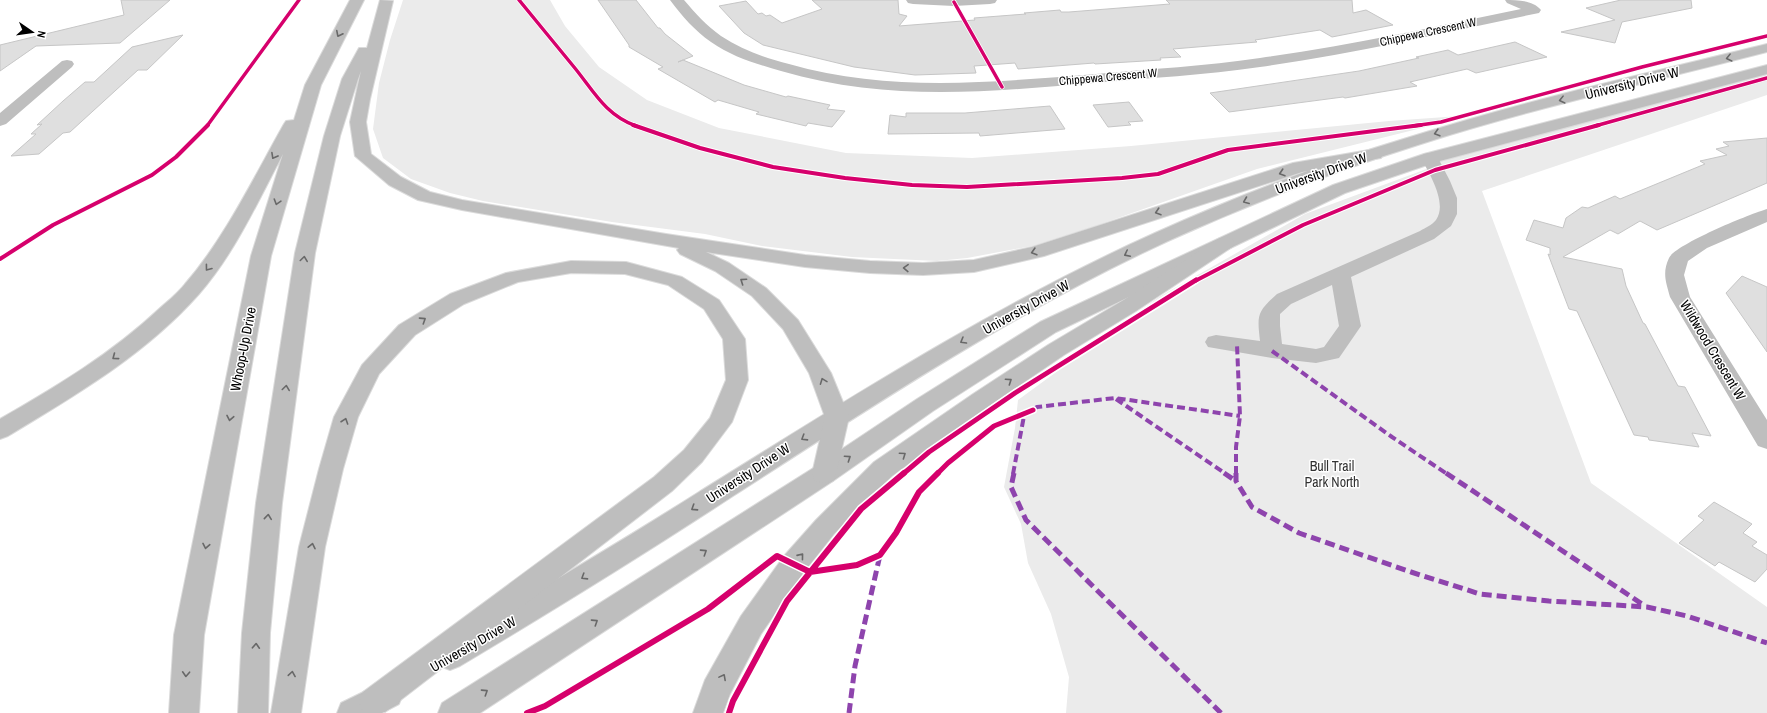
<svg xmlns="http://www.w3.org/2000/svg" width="1767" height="713" font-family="'Archivo Narrow',sans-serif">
<rect width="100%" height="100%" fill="#fff"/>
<path fill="#ebebeb" d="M 403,0 L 550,0 L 565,26 L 599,67 L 647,100 L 719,128 L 846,153 L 972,158 L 1131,146 L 1389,121 L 1474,115 L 1257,169 L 1098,225 L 1032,246 L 967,258 L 937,261 L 852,257 L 762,246 L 705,234 L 612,222 L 483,201 L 450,193 L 411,179 L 383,158 L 373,129 L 379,83 L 390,40 Z
M 1767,69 L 1767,95 L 1482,191 L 1591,483 L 1767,607 L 1767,713 L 1066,713 L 1069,677 L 1051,614 L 1028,563 L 1021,524 L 1004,487 L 1015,428 L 1018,400 L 1159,297 L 1305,214 L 1440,164 L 1430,158 Z"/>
<path fill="#dfdfdf" stroke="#c6c6c6" d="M 121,0 L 170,0 L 120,43 L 36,46 L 0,71 L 0,45 L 124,15 Z
M 598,0 L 636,0 L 658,28 L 660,28 L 665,34 L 693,56 L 678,62 L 683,60 L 744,85 L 786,97 L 788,96 L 830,105 L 827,109 L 845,111 L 832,127 L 808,123 L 806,126 L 756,114 L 759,112 L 718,100 L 715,102 L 658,69 L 663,67 L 629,47 L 629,45 Z
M 812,0 L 898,0 L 899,14 L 907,16 L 899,26 L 975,20 L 974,18 L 1026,14 L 1024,13 L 1060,10 L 1061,12 L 1069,12 L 1170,4 L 1166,0 L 1352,0 L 1353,13 L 1366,10 L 1393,25 L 1332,37 L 1320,30 L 1255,40 L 1257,42 L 1173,49 L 1181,57 L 1160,58 L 1161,60 L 1095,64 L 1094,63 L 1018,69 L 1015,63 L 974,66 L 976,73 L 915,75 L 854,67 L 763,45 L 744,33 L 719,6 L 746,1 L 758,14 L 762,13 L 766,16 L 770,15 L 782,23 L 822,9 Z
M 1621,0 L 1691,0 L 1692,8 L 1622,22 L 1615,43 L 1561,32 L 1615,20 L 1586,8 Z
M 183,35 L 147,70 L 138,70 L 70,132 L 63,133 L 39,154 L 11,156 L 36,134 L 31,134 L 42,124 L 37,125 L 63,101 L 85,82 L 94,82 L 132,47 Z
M 1515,42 L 1547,57 L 1476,73 L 1467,69 L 1410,82 L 1417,86 L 1345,98 L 1343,97 L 1229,112 L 1210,93 L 1359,71 L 1419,58 L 1416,57 L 1448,50 L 1458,55 Z
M 1129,102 L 1143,121 L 1128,122 L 1131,125 L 1108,127 L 1093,105 Z
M 1050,106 L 1065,129 L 980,136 L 979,133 L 888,134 L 890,115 L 906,117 L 906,113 L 965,113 Z
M 1767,138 L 1767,183 L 1657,230 L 1640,221 L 1618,234 L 1610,230 L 1563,257 L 1622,269 L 1626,286 L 1643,323 L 1645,324 L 1678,386 L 1685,387 L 1711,436 L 1692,433 L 1699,447 L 1649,440 L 1648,437 L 1634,435 L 1577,311 L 1569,309 L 1548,254 L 1550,255 L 1550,248 L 1526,240 L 1534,220 L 1563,228 L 1566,218 L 1582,207 L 1588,208 L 1615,196 L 1620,199 L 1705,164 L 1700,161 L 1727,155 L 1716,149 L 1729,146 L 1723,142 Z
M 1742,276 L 1767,287 L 1767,352 L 1726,293 Z
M 1714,502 L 1752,524 L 1743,533 L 1757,542 L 1752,546 L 1767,555 L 1767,569 L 1755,582 L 1719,562 L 1715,566 L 1679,543 L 1704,520 L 1698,516 Z"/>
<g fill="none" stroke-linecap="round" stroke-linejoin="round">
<g stroke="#dbdbdb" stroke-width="2">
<path id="major" d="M 1767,44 L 1767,52 C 1651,82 1534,108 1421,144 C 1335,171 1250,204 1168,241 C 1016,311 874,405 733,496 C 643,555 552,611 460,666 L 450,670 L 440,666 L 435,657 L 440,648 C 527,597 614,546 699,492 C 847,400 995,305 1155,233 C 1237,196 1323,163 1410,137 C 1527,100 1648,73 1767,44 Z
M 1767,65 L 1767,74 L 1436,162 L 1345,193 L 1056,332 L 933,411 L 833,481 L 480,713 L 438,713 L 442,703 L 815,467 L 917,399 L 1040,322 L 1333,185 L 1424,154 Z
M 388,680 L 399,684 L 403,694 L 399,704 L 382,713 L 337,713 L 341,703 Z"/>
</g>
<g stroke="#dbdbdb" stroke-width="2">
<path id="highway" d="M 350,0 L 364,0 L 321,85 L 271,256 L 204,635 L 199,713 L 169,713 L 174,635 L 251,256 L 283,154 C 258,201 235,253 199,294 C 146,354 76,395 8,436 L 0,439 L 0,419 C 57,386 111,354 159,309 C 168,301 178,293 185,284 C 225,238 254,177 284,124 L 286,121 L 294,120 L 305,85 Z
M 380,0 L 393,1 L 370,99 L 366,122 L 371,154 L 401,177 L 430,192 L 462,200 L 666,234 L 805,255 L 870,261 L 923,263 L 974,260 L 1032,247 L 1293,163 L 1375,149 L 1381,150 L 1383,154 L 1381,158 L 1375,159 L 1302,172 L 1044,256 L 974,272 L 923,275 L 870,273 L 805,267 L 706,252 L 729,263 L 766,288 L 798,320 L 831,373 L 849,417 L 836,474 L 833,481 L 824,483 L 815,481 L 812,474 L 825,417 L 809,373 L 783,329 L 752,296 L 715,271 L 680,254 L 677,250 L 679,248 L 462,210 L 418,200 L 389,185 L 355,156 L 350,122 L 361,71 L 358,79 L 340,136 L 315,253 L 282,503 L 270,633 L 268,713 L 238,713 L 242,633 L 256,503 L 295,253 L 324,136 L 342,79 L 359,48 L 367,48 Z
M 1225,237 L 1232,239 L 1235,243 L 1232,247 L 1136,311 L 1064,355 L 989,406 L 892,476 L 834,534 L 804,572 L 761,634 L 730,694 L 723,713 L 693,713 L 705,680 L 741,616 L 784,556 L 816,520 L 874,462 L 973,394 L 1048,345 L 1122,301 L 1218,239 Z
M 571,261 L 626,262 L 682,277 L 719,300 L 745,339 L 748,380 L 732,422 L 702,462 L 672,491 L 385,712 L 363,712 L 359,702 L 363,692 L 654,477 L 684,450 L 710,418 L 726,380 L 723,339 L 704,309 L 668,285 L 625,274 L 571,273 L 518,282 L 464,304 L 415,335 L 379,374 L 358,417 L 343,469 L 325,547 L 301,713 L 271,713 L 299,547 L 319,469 L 334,417 L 362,365 L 399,325 L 450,294 L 506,273 Z"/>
</g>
<path fill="#bebebe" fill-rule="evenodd" d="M 670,0 L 684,0 C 695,13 707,26 721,36 C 742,50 765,58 789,64 C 890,93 993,82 1096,74 C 1150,69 1206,66 1260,58 C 1348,46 1434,27 1521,9 L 1507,3 L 1505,0 C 1517,0 1533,0 1541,10 L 1539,13 L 1534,14 C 1443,33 1352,54 1260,67 C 1205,75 1149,78 1094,83 C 985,92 888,102 781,71 C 757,64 732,57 711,42 C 695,31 682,16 670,0 Z
M 906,0 L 997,0 L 995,3 L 990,4 L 954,6 L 913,4 L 908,3 Z
M 67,60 L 72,61 L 74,64 L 72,67 L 6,124 L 0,126 L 0,113 L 62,61 Z
M 1430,153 L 1436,154 L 1450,181 L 1457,198 L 1457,214 L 1451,226 L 1434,239 L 1351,277 L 1361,326 L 1339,358 L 1316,363 L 1272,358 L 1208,347 L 1205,342 L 1208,337 L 1216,335 L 1260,341 C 1257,315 1257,312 1277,294 L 1420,231 C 1425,228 1432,225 1436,220 C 1448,203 1429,173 1421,158 L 1424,154 ZM 1332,285 L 1339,326 L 1324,347 L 1316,349 L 1282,344 L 1280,326 L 1280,314 L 1291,304 Z
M 1767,209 L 1767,222 L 1707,248 L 1688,261 L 1684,275 L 1690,297 L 1767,420 L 1767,449 L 1758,446 L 1670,297 C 1666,282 1662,273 1669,258 C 1676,244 1750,214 1767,209 Z"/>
<use href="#major" fill="#bebebe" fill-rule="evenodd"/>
<use href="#highway" fill="#bebebe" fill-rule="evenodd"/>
<path stroke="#8e44ad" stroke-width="4" stroke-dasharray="8 4" stroke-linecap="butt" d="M 1272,351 L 1392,437 L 1447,474
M 1116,399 L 1226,474
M 1013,474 L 1024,416 L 1037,407 L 1115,398 L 1240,416
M 1236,474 L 1236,447 L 1240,416 L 1237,345"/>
<path stroke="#8e44ad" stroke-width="5" stroke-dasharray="10 5" stroke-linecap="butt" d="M 1014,473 L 1011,487 L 1026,520 L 1221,713
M 1224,473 L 1236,481
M 1236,473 L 1236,481 L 1252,507 L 1299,533 L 1411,572 L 1480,594 L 1549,601 L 1647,607 L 1687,616 L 1767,643
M 1446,473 L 1645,606
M 849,713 L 855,666 L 880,555"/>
<g stroke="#fff" stroke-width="5">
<path id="cycleway-far3" d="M 519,0 C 537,22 556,45 574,67 C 593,90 605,115 636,126
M 954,2 L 1002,87
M 207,126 L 299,0
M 1413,126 L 1441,122 L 1642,67 L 1767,36
M 1595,126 L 1767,78"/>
</g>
<g stroke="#fff" stroke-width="6">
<path id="cycleway-far2" d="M 633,125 L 700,148 L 773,167 L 845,178 L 912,185 L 967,187 L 1122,178 L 1158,174 L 1228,150 L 1421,125
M 0,259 L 53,225 L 152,175 L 176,157 L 208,125
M 1195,281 L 1303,225 L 1435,170 L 1599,125"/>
</g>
<g stroke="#fff" stroke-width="8">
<path id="cycleway-far1" d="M 903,474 L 929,452 L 1015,393 L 1196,280
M 937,474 L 948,463 L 994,426 L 1033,410"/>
</g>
<g stroke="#fff" stroke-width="9">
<path id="cycleway" d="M 527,713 L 545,706 L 708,609 L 777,556 L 810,572 L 857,565 L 880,555 L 896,533 L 919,492 L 938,473
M 729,713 L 733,701 L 787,601 L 861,509 L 904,473"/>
</g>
<use href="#cycleway-far3" stroke="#d6006c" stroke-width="3.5"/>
<use href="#cycleway-far2" stroke="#d6006c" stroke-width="4"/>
<use href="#cycleway-far1" stroke="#d6006c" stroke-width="5"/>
<use href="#cycleway" stroke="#d6006c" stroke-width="6"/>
</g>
<defs><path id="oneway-chevron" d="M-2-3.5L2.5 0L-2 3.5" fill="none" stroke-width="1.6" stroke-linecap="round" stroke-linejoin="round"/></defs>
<g stroke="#686868">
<use href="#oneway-chevron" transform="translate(339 34) rotate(117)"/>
<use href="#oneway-chevron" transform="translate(1729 58) rotate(166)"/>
<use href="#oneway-chevron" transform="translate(1562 100) rotate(166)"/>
<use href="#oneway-chevron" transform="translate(1437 133) rotate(164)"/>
<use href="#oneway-chevron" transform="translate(274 156) rotate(119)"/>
<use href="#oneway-chevron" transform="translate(1282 173) rotate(162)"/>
<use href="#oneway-chevron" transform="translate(1246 201) rotate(158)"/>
<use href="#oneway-chevron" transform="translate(277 202) rotate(107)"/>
<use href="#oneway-chevron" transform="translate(1158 212) rotate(162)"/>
<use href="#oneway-chevron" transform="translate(1034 252) rotate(164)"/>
<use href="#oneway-chevron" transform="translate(1127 254) rotate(153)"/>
<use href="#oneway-chevron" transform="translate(304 259) rotate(-82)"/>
<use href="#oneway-chevron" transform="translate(208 268) rotate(127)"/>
<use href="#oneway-chevron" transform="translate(906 268) rotate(-178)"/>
<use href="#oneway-chevron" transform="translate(743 281) rotate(-146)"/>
<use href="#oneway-chevron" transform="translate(423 320) rotate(-33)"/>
<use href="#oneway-chevron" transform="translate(963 341) rotate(150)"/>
<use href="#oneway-chevron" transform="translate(115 357) rotate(143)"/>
<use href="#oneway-chevron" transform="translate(823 381) rotate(-111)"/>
<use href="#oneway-chevron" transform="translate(1009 381) rotate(-34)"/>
<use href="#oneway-chevron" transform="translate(286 388) rotate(-82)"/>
<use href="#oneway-chevron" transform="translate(230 418) rotate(101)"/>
<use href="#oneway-chevron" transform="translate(345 421) rotate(-71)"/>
<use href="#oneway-chevron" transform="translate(804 438) rotate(148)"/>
<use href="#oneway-chevron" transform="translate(903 455) rotate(-35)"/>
<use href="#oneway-chevron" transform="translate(848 458) rotate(-34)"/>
<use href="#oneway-chevron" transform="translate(694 508) rotate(147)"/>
<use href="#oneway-chevron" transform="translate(268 517) rotate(-84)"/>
<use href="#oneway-chevron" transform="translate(206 546) rotate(101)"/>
<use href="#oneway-chevron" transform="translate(312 546) rotate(-78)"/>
<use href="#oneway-chevron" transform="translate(704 552) rotate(-33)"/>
<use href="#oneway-chevron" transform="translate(801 556) rotate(-51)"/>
<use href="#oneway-chevron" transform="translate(584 577) rotate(148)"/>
<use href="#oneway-chevron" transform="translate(595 622) rotate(-33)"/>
<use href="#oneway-chevron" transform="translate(256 646) rotate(-87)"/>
<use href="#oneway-chevron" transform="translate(186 674) rotate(93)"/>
<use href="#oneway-chevron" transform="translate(292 674) rotate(-81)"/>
<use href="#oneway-chevron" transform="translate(723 677) rotate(-62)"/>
<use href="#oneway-chevron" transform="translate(485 692) rotate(-33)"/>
</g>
<g text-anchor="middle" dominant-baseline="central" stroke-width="3" stroke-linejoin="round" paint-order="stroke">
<g font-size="12" fill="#000" stroke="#fff">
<text transform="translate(1428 32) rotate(-12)">Chippewa Crescent W</text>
<text transform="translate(1108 77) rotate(-5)">Chippewa Crescent W</text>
</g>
<g font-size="14" fill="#000" stroke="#fff">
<text transform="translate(1632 83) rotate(-14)">University Drive W</text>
<text transform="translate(1321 173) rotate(-20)">University Drive W</text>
<text transform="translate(1026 307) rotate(-29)">University Drive W</text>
<text transform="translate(243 349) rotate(-79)">Whoop-Up Drive</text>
<text transform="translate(1713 350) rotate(59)">Wildwood Crescent W</text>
<text transform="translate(748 473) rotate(-33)">University Drive W</text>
<text transform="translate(473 644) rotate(-30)">University Drive W</text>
</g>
<g font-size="14" fill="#323232" stroke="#fff">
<text x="1332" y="466">Bull Trail<tspan x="1332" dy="16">Park North</tspan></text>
</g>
</g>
<g transform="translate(32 32) rotate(103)" stroke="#ffffff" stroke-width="3" paint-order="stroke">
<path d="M0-3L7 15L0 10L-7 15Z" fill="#000000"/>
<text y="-6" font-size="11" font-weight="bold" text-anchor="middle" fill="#000000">N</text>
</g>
</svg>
